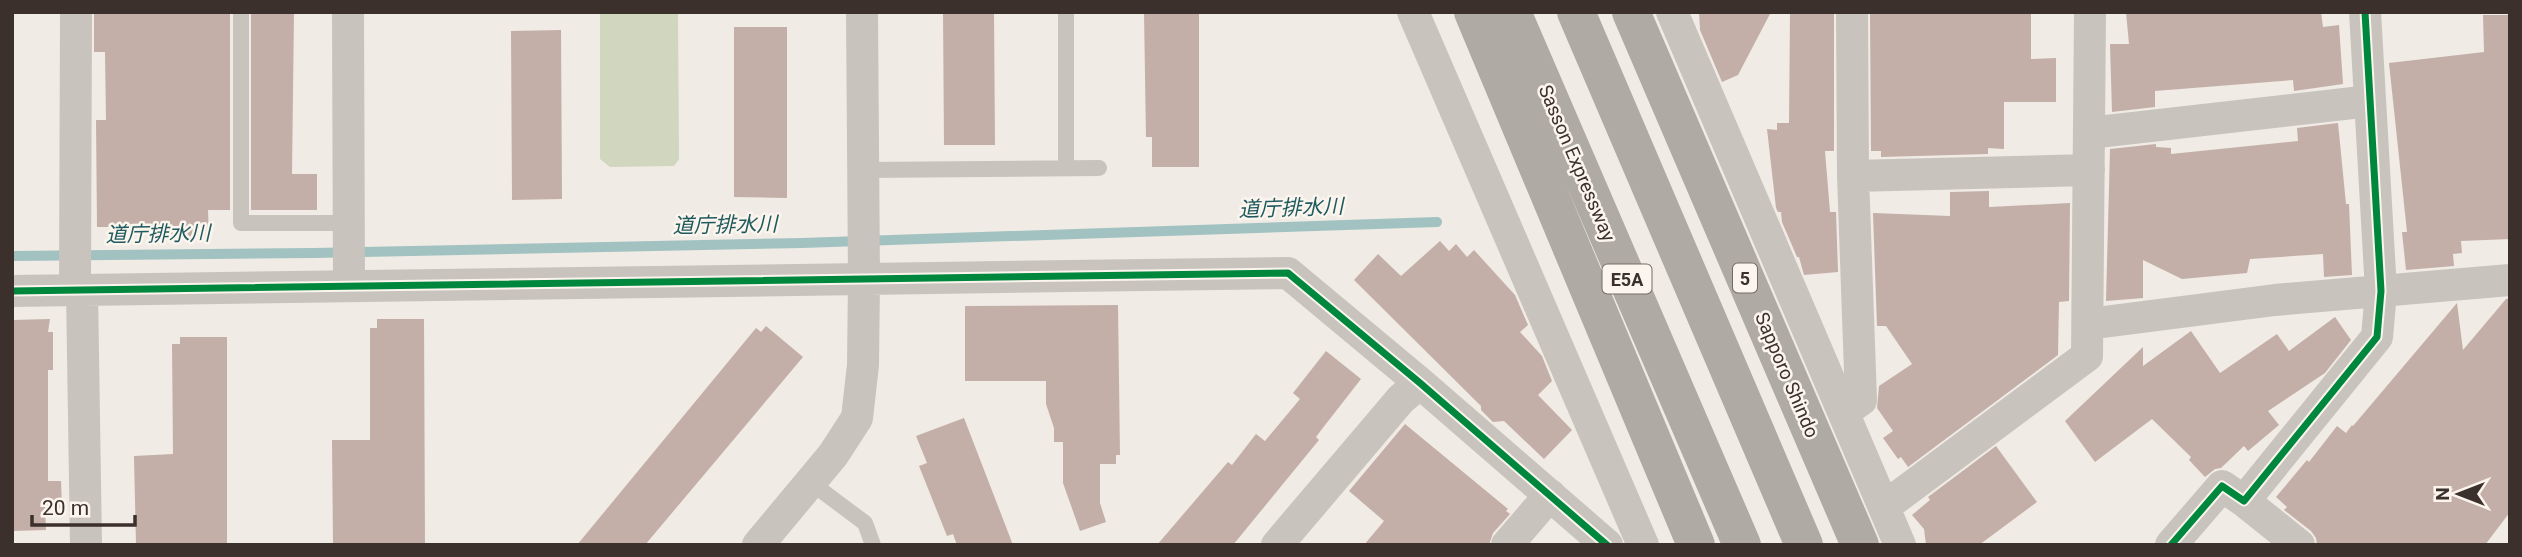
<svg xmlns="http://www.w3.org/2000/svg" width="2522" height="557" font-family="Roboto,'Noto Sans JP',sans-serif">
<rect width="100%" height="100%" fill="#f0ebe5"/>
<path fill="#d1d6bf" d="M 600,12 L 678,12 L 679,159 L 674,166 L 610,167 L 600,159 Z"/>
<g fill="none" stroke-linecap="round" stroke-linejoin="round">
<path stroke="#a1c2c1" stroke-width="10" d="M 12,256 L 314,253 L 802,243 L 1437,222"/>
</g>
<path fill="#c3afa7" d="M 94,12 L 230,12 L 230,210 L 208,210 L 209,237 L 160,238 L 159,227 L 97,227 L 96,120 L 106,120 L 105,52 L 94,52 Z
M 251,12 L 294,12 L 292,174 L 317,174 L 317,210 L 251,210 Z
M 943,12 L 994,12 L 995,145 L 944,145 Z
M 1144,12 L 1199,12 L 1199,167 L 1152,167 L 1152,137 L 1146,137 Z
M 1699,12 L 1771,12 L 1738,75 L 1722,82 L 1700,30 Z
M 1790,12 L 1834,12 L 1834,151 L 1825,151 L 1830,212 L 1836,212 L 1838,272 L 1804,275 L 1799,257 L 1797,257 L 1782,222 L 1781,212 L 1778,212 L 1776,208 L 1767,129 L 1777,130 L 1777,123 L 1789,123 Z
M 1870,12 L 2031,12 L 2031,59 L 2056,58 L 2056,102 L 2004,102 L 2004,149 L 1988,148 L 1988,154 L 1881,157 L 1881,151 L 1871,151 Z
M 2126,12 L 2321,12 L 2323,27 L 2339,25 L 2343,84 L 2294,91 L 2293,80 L 2155,91 L 2155,107 L 2112,112 L 2110,44 L 2129,44 Z
M 2483,15 L 2510,15 L 2510,239 L 2461,241 L 2462,253 L 2453,254 L 2454,266 L 2406,270 L 2402,232 L 2407,232 L 2389,63 L 2484,52 Z
M 734,27 L 787,27 L 787,198 L 734,197 Z
M 561,30 L 562,199 L 512,200 L 511,31 Z
M 2338,123 L 2346,204 L 2349,204 L 2352,275 L 2324,277 L 2323,254 L 2250,259 L 2247,273 L 2182,279 L 2143,260 L 2143,298 L 2106,301 L 2110,149 L 2156,144 L 2156,147 L 2171,148 L 2171,154 L 2298,141 L 2297,128 Z
M 1989,191 L 1989,207 L 2070,203 L 2069,301 L 2059,302 L 2058,355 L 1908,467 L 1901,457 L 1898,459 L 1883,438 L 1893,431 L 1877,408 L 1879,386 L 1912,364 L 1886,326 L 1877,326 L 1873,213 L 1950,216 L 1950,192 Z
M 1440,241 L 1449,251 L 1456,244 L 1467,257 L 1474,250 L 1515,295 L 1528,325 L 1520,332 L 1542,356 L 1552,381 L 1538,395 L 1572,430 L 1544,459 L 1504,421 L 1493,422 L 1481,410 L 1481,406 L 1354,280 L 1378,254 L 1401,276 Z
M 2510,298 L 2510,512 L 2485,545 L 2317,545 L 2316,538 L 2311,531 L 2284,510 L 2287,507 L 2276,497 L 2307,460 L 2309,462 L 2337,426 L 2346,433 L 2352,425 L 2353,426 L 2457,303 L 2463,350 L 2506,299 Z
M 1118,305 L 1120,455 L 1116,455 L 1116,464 L 1100,464 L 1100,503 L 1106,522 L 1080,531 L 1063,483 L 1063,442 L 1054,442 L 1054,428 L 1046,404 L 1046,381 L 965,381 L 965,306 Z
M 2335,317 L 2351,340 L 2325,373 L 2268,411 L 2279,425 L 2248,451 L 2244,446 L 2221,468 L 2215,469 L 2205,477 L 2189,460 L 2191,457 L 2152,419 L 2095,462 L 2065,421 L 2143,347 L 2143,366 L 2191,331 L 2220,373 L 2277,334 L 2289,351 Z
M 50,319 L 48,332 L 53,332 L 53,370 L 48,370 L 48,481 L 61,481 L 62,508 L 45,508 L 46,530 L 12,531 L 12,320 Z
M 377,319 L 424,319 L 425,545 L 333,545 L 332,440 L 370,440 L 370,328 L 377,328 Z
M 766,326 L 803,357 L 645,545 L 577,545 L 756,328 L 761,332 Z
M 180,337 L 227,337 L 227,545 L 136,545 L 134,456 L 173,454 L 172,344 L 180,344 Z
M 1326,351 L 1361,379 L 1322,429 L 1316,437 L 1319,440 L 1233,545 L 1157,545 L 1228,462 L 1232,465 L 1256,434 L 1265,441 L 1300,399 L 1293,393 Z
M 964,418 L 1013,545 L 957,545 L 953,534 L 947,536 L 919,466 L 927,463 L 916,436 Z
M 1405,424 L 1508,509 L 1506,511 L 1510,514 L 1493,533 L 1489,545 L 1364,545 L 1384,521 L 1349,491 Z
M 1996,446 L 2037,502 L 1979,545 L 1926,545 L 1924,529 L 1912,515 L 1930,500 L 1928,497 Z"/>
<g fill="none" stroke-linecap="round" stroke-linejoin="round">
<path stroke="#c9c3be" stroke-width="16" d="M 241,12 L 241,223 L 347,223
M 1066,168 L 1066,12
M 863,170 L 1099,168
M 810,482 L 865,523 L 873,545"/>
<path stroke="#c9c3be" stroke-width="32" d="M 348,12 L 349,286
M 1413,12 L 1643,545
M 1672,12 L 1900,545
M 2089,133 L 2370,101
M 1853,176 L 2089,170
M 82,289 L 86,545
M 75,290 L 76,12
M 12,291 L 1288,273 L 1420,383 L 1607,545
M 2088,324 L 2275,300 L 2510,280
M 1844,412 L 1861,400 L 1853,176 L 1852,12
M 2244,501 L 2299,545
M 1884,507 L 2087,356 L 2090,12
M 758,545 L 833,455 L 857,418 L 863,365 L 864,279 L 862,12
M 1277,545 L 1401,399 L 1420,383
M 1507,545 L 1550,495
M 2171,545 L 2222,486 L 2244,501 L 2377,337 L 2381,291 L 2365,12"/>
<path stroke="#afaaa4" stroke-width="38" d="M 1473,12 L 1696,545
M 1512,12 L 1742,545
M 1576,12 L 1804,545
M 1631,12 L 1860,545"/>
<g stroke="#fbf5ee" stroke-width="11">
<path id="cycleway" d="M 12,291 L 1288,273 L 1420,383 L 1607,545
M 2171,545 L 2222,486 L 2244,501 L 2377,337 L 2381,291 L 2365,12"/>
</g>
<use href="#cycleway" stroke="#00873e" stroke-width="7"/>
</g>
<g text-anchor="middle" dominant-baseline="central" stroke-width="5" stroke-linejoin="round" paint-order="stroke">
<g fill="#fbf5ee" stroke="#756b66" stroke-width="2">
<rect x="1733" y="263.5" width="24" height="29" rx="5"/>
<rect x="1602.5" y="264.5" width="49" height="29" rx="5"/>
</g>
<g font-size="18" font-weight="bold" fill="#3b302b">
<text x="1745" y="278">5</text>
<text x="1627" y="279">E5A</text>
</g>
<g font-size="19" fill="#3b302b" stroke="#fbf5ee">
<text transform="translate(1577 163) rotate(67)">Sasson Expressway</text>
<text transform="translate(1787 375) rotate(67)">Sapporo Shindo</text>
</g>
<g font-size="21" font-style="italic" fill="#1f5a5e" stroke="#fbf5ee">
<text transform="translate(1291 208) rotate(-2)">道庁排水川</text>
<text transform="translate(725 225) rotate(-1)">道庁排水川</text>
<text transform="translate(158 234) rotate(-1)">道庁排水川</text>
</g>
</g>
<rect width="2522" height="557" fill="none" stroke="#3b302b" stroke-width="28"/>
<g transform="translate(2459 494) rotate(270)" stroke="#fbf5ee" stroke-width="5" paint-order="stroke">
<path d="M0-5L12 26L0 18L-12 26Z" fill="#3b302b"/>
<text y="-10" font-size="19" font-weight="bold" text-anchor="middle" fill="#3b302b">N</text>
</g>
<path d="M32 515v10h103v-10" fill="none" stroke="#3b302b" stroke-width="3.5"/>
<text x="42" y="515" font-size="21" fill="#3b302b" stroke="#fbf5ee" stroke-width="5" paint-order="stroke">20 m</text>
</svg>
